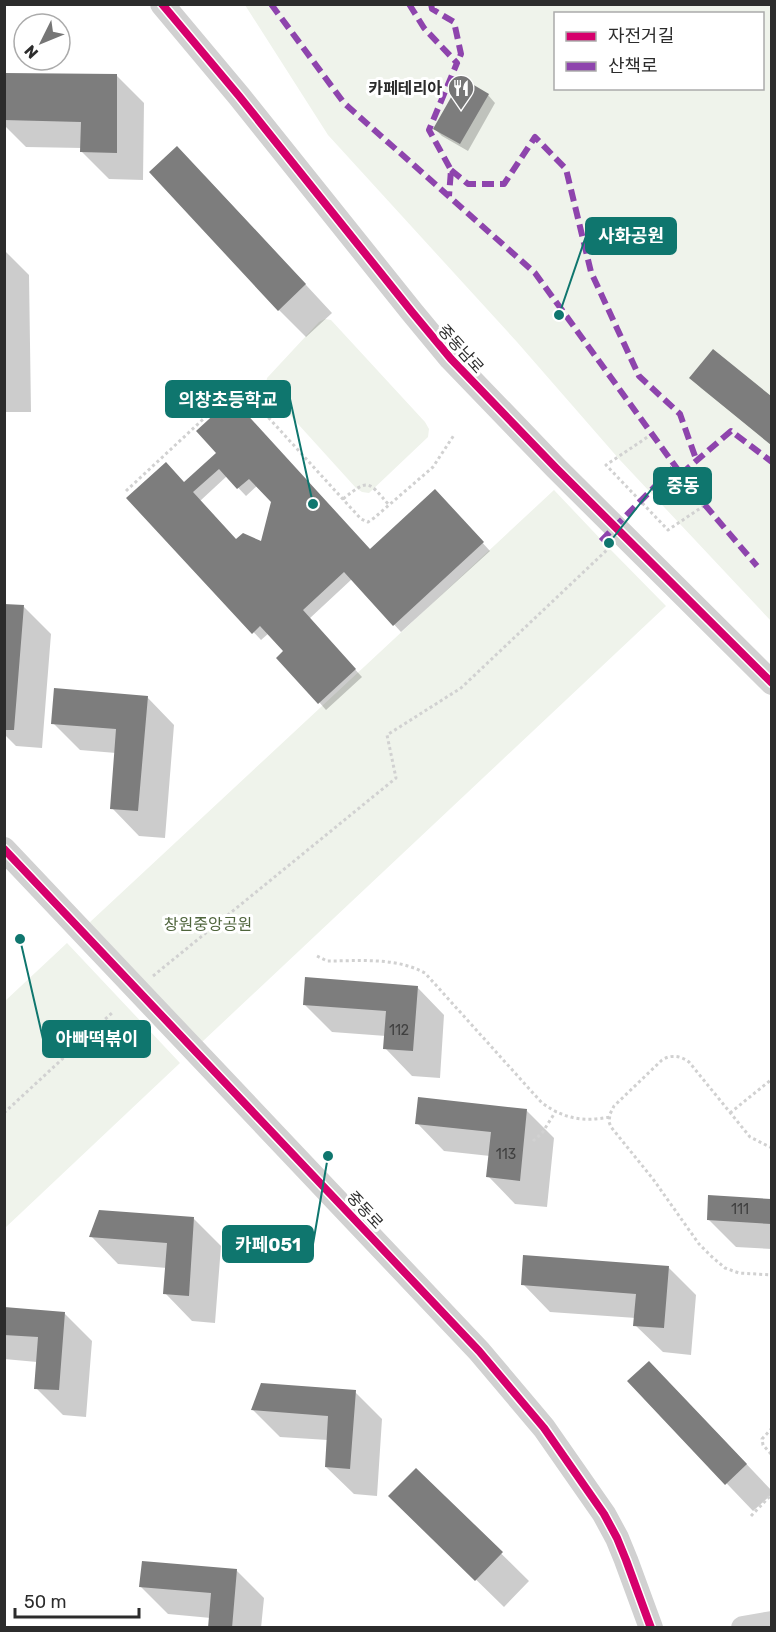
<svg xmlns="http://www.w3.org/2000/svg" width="776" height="1632" font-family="Rubik,'Noto Sans KR',sans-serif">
<rect width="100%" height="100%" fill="#fff"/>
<path fill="#eff3eb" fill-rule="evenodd" d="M 245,5 L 771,5 L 771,621 L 619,459 L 517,342 L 328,135 ZM 556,14 L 762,14 L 762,88 L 556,88 Z
M 325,319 L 331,320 L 425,422 L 429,429 L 428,437 L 369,493 L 362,492 L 356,488 L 269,392 L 266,384 L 267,378 L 319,322 Z
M 554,490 L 609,548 L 666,606 L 202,1042 L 89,923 Z
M 67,943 L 180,1063 L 5,1228 L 5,1001 Z"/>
<path fill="#0003" fill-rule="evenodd" d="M 4,74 L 117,76 L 144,103 L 143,180 L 109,179 L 82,152 L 82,148 L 26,147 L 4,125 Z
M 488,95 L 495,103 L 468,151 L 442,136 L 435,129 Z
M 204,175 L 332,313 L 306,337 L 279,310 Z
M 4,250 L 29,275 L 31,412 L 4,412 Z
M 713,351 L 772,398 L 772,445 L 701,388 L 691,378 Z
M 218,453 L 370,550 L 442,498 L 490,551 L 401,632 L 352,579 L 309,619 L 362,677 L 326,710 L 319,702 L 285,651 L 269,633 L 261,640 L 128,498 L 185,484 ZM 227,476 L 246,496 L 258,485 L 273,502 L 262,543 L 237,541 L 200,501 Z
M 4,605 L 24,607 L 51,634 L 42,748 L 16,746 L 4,734 Z
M 147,697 L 174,725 L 165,838 L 139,836 L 112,808 L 116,753 L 80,750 L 53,723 Z
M 417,987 L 444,1015 L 440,1078 L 412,1076 L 385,1048 L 386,1036 L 332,1032 L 304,1004 Z
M 526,1110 L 554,1138 L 547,1207 L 515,1204 L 488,1176 L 490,1156 L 444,1151 L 417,1123 Z
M 710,1196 L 772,1200 L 772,1249 L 736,1247 L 709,1220 Z
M 194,1219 L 221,1246 L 215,1323 L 192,1321 L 165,1293 L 167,1268 L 118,1264 L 91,1236 Z
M 668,1267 L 696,1295 L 691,1355 L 663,1352 L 635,1325 L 636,1318 L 550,1312 L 523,1284 Z
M 4,1309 L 64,1313 L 92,1341 L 86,1417 L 63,1415 L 36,1388 L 37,1362 L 4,1359 Z
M 629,1381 L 676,1390 L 772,1491 L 772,1494 L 753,1511 Z
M 355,1392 L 382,1419 L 377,1496 L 354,1494 L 326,1467 L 328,1440 L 280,1437 L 252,1409 Z
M 416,1470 L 529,1581 L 504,1607 L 418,1523 Z
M 236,1570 L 264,1598 L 261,1628 L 210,1628 L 211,1618 L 168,1614 L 141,1587 Z"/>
<path fill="#7d7d7d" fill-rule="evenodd" d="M 4,73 L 117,74 L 117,153 L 80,152 L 81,122 L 4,120 Z
M 462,78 L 489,94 L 460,144 L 433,129 Z
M 177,146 L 306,284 L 278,311 L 149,172 Z
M 713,349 L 771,396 L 771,445 L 689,378 Z
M 232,398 L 370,549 L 435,489 L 484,542 L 393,626 L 344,572 L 303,610 L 356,669 L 318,704 L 276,658 L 283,651 L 260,626 L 252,634 L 126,498 L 166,462 L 184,482 L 216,453 L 196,431 ZM 219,469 L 237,489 L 249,479 L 271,502 L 261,541 L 243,533 L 236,539 L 193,492 Z
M 4,604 L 24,605 L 14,730 L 4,730 Z
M 54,688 L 148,696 L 138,811 L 110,809 L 116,729 L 51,724 Z
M 305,977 L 418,986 L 413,1051 L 383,1049 L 386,1011 L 303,1005 Z
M 418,1097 L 527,1109 L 520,1181 L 486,1177 L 491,1132 L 415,1124 Z
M 708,1195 L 771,1199 L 771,1224 L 707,1220 Z
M 99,1210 L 194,1217 L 189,1296 L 163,1294 L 167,1243 L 89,1237 Z
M 523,1255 L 669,1266 L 664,1328 L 633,1326 L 636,1294 L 521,1285 Z
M 4,1307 L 65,1312 L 59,1390 L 34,1389 L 38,1337 L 4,1335 Z
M 649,1361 L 747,1464 L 725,1485 L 627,1381 Z
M 261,1383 L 356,1390 L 350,1469 L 325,1467 L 328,1416 L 251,1410 Z
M 416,1468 L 503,1552 L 475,1581 L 388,1496 Z
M 142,1561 L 237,1569 L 232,1628 L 208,1628 L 211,1593 L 139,1587 Z"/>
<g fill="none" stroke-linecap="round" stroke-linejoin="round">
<path stroke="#d1d1d1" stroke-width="3" stroke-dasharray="3 3" stroke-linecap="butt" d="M 652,434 L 606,465 L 668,530 L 705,505
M 126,491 L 228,396 C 235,391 240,389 247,394 L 361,519 L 368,522 L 374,518 L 433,467 L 454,435
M 343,499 C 369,478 368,481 389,505
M 317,956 L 327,961 C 359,961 396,957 425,973 L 542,1103 C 565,1119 582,1122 610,1117
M 153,976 L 396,778 L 387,735 L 461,688 L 609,548
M 4,1113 L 114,1011
M 730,1113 L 772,1079
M 533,1141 L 542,1133 L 556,1111
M 772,1148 L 750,1137 L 689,1062 C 681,1056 671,1054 662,1060 L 614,1106 L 610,1114 L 609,1122 L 611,1127 L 653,1179 L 699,1244 L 711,1256 L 725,1268 L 739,1273 L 772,1275
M 772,1180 L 772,1194
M 772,1428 L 762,1439 L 763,1445 L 772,1455
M 751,1516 L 772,1494"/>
<path stroke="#d1d1d1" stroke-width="24" d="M 162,4 L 239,96 L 412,312 L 451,359 L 556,468 L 772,683
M 4,849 L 479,1351 L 544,1428 L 604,1514 L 617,1538 L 626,1560 L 651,1628
M 743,1628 L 772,1623"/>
<path stroke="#8e44ad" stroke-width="6" stroke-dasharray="12 6" stroke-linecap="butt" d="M 271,4 L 344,103 L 535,273 L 681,474 L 705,505 L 757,566
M 409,4 L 424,28 L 457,63 L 429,130 L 451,170 L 449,196
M 431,4 L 432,9 L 454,22 L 461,54 L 457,63
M 451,170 L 468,184 L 504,184 L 535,137 L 566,169 L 591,272 L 639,376 L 680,414 L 697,462
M 681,474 L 731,431 L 772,462
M 601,541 L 675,466
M 771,559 L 772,559"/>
<g stroke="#fff" stroke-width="11">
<path id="cycleway" d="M 162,4 L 239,96 L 412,312 L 451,359 L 556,468 L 772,683
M 4,849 L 479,1351 L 544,1428 L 604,1514 L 617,1538 L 626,1560 L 651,1628"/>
</g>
<use href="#cycleway" stroke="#d6006c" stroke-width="8"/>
</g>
<defs>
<g id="restaurant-pin" transform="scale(1.35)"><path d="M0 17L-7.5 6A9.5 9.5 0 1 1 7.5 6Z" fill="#767676" stroke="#fff"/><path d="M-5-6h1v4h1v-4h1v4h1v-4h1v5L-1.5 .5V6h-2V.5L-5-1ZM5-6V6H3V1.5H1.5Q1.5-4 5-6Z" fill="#fff"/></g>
</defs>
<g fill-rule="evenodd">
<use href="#restaurant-pin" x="461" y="88"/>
</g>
<g text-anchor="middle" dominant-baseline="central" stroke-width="6" stroke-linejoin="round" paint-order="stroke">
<g font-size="14" fill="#404040">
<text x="399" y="1030">112</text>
<text x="506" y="1154">113</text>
<text x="740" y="1209">111</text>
</g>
<g font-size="16" font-weight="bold" fill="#2c2c2c" stroke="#fff" text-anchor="end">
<text x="442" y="88">카페테리아</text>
</g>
<g font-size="16" fill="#2c2c2c" stroke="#fff">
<text transform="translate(461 349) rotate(48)">중동남로</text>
<text transform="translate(365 1210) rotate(47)">중동로</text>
</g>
<g font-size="16" fill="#4f653c" stroke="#fff">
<text x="208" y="924">창원중앙공원</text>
</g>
</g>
<path fill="none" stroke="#0f766e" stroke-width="2" d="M559 315L586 236M313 504L290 399M609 543L654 486M20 939L43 1039M328 1156L313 1244"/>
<g fill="#0f766e" stroke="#fff" stroke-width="2">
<circle cx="559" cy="315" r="6"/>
<circle cx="313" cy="504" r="6"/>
<circle cx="609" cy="543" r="6"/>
<circle cx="20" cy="939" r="6"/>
<circle cx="328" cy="1156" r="6"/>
</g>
<g fill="#0f766e" stroke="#0f766e" stroke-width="2">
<rect x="586" y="218" width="90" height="36" rx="6"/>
<rect x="166" y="381" width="124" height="36" rx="6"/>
<rect x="654" y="468" width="57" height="36" rx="6"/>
<rect x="43" y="1021" width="107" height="36" rx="6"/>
<rect x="223" y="1226" width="90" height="36" rx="6"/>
</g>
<g font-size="18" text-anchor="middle" font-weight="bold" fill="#fff">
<text x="631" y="242">사화공원</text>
<text x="228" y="406">의창초등학교</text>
<text x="683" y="492">중동</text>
<text x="97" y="1045">아빠떡볶이</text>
<text x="268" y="1251">카페051</text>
</g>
<rect width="776" height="1632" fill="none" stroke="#2c2c2c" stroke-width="12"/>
<rect x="554" y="12" width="210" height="78" fill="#ffffff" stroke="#ababab" stroke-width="1.5"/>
<rect x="566" y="32" width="30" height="9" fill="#d6006c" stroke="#ababab" stroke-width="1.5"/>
<text x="608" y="42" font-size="18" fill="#2c2c2c">자전거길</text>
<rect x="566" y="62" width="30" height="9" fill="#8e44ad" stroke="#ababab" stroke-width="1.5"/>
<text x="608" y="72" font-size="18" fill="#2c2c2c">산책로</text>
<g transform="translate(42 42) rotate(227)"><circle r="28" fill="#ffffff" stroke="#ababab" stroke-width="1.5"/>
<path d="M0-4.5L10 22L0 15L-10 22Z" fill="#767676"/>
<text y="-9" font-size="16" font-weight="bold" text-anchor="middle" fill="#2c2c2c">N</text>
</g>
<path d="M15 1608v9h124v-9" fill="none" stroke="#2c2c2c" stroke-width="3"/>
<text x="24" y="1608" font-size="18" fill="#2c2c2c" stroke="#ffffff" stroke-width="4.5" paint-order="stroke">50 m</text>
</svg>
